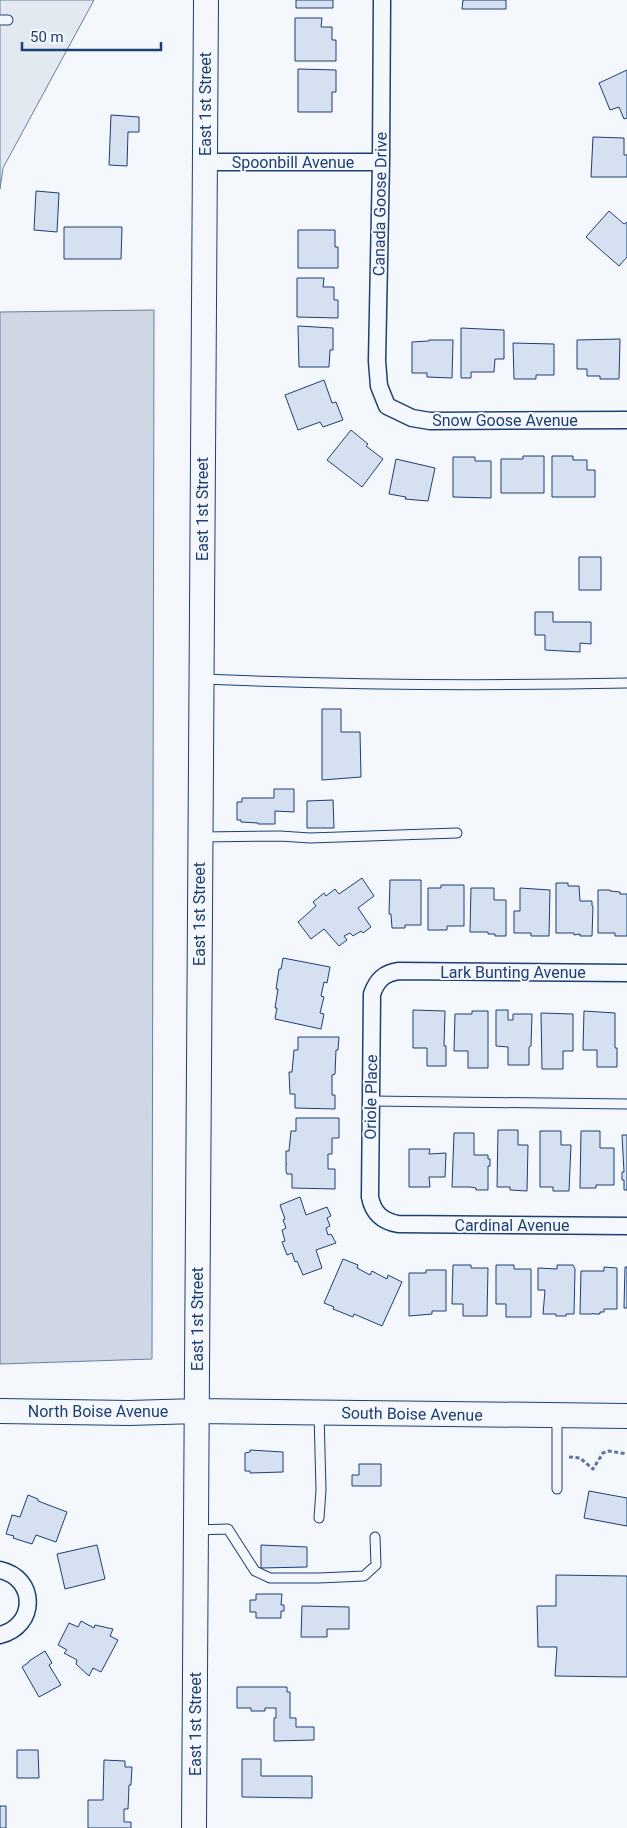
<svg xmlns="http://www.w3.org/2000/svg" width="627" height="1828" font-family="Roboto,sans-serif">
<rect width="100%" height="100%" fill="#f4f7fb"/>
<path fill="#e3e9f0" stroke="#687fa3" d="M 0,0 L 94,0 L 3,168 L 0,189 Z"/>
<path fill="#cfd7e4" stroke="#687fa3" d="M 154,310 L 152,1359 L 0,1364 L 0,312 Z"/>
<path fill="#d5e0f0" stroke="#1d3f73" d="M 296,0 L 333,0 L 333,8 L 296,8 Z
M 463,0 L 506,0 L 506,9 L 462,9 Z
M 295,18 L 322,18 L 321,27 L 332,27 L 332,40 L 336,40 L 336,61 L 295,61 Z
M 298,69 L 336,70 L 336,92 L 332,92 L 332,112 L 298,112 Z
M 627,70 L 627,118 L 624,119 L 619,107 L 610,110 L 599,83 Z
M 111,115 L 139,117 L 139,132 L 128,132 L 127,166 L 109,165 Z
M 593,137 L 624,138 L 624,155 L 627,155 L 627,177 L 591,177 Z
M 36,191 L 59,193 L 57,232 L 34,230 Z
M 609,211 L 624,224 L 627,222 L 627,257 L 619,266 L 586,237 Z
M 64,227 L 122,227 L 121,259 L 64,259 Z
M 298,230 L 335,230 L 335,247 L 338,247 L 338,268 L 298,268 Z
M 297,278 L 324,278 L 323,287 L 334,287 L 334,300 L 338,300 L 338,318 L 297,317 Z
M 298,326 L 333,328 L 333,350 L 330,350 L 329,367 L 299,367 Z
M 461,328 L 504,330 L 504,359 L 495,359 L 494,372 L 471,372 L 471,378 L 461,378 Z
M 620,339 L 619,379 L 600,379 L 600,376 L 587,376 L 587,369 L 577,369 L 577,340 Z
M 429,340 L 453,340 L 452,378 L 427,377 L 427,373 L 412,373 L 412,342 L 429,341 Z
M 513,343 L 554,344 L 554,375 L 536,375 L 536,379 L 514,379 Z
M 324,380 L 332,403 L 336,402 L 343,420 L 323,427 L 320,422 L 298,430 L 285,395 Z
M 351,430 L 368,444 L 366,446 L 383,459 L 362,487 L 327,460 Z
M 523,456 L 544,456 L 544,493 L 501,493 L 501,459 L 523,459 Z
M 552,456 L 573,456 L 573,460 L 587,460 L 587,470 L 595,470 L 595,497 L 552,497 Z
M 453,457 L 475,457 L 475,461 L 491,461 L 491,498 L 453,497 Z
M 396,459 L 435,468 L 428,501 L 405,499 L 406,497 L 389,494 Z
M 579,557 L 601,557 L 601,590 L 579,590 Z
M 535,612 L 553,612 L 553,622 L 591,622 L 591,644 L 580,643 L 580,652 L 545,650 L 545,635 L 535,635 Z
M 322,709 L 341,709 L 341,732 L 360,732 L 361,777 L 322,780 Z
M 274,789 L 294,789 L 294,812 L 275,811 L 275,824 L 258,824 L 258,823 L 241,822 L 241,820 L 237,820 L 237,802 L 242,802 L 242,798 L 274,798 Z
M 333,800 L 334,828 L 307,828 L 307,801 Z
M 362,878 L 374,896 L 358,908 L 371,927 L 363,933 L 361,931 L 353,936 L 350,933 L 344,936 L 347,940 L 339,946 L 324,929 L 311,939 L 298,922 L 316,906 L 313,902 L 324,893 L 326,896 L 335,889 L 339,894 Z
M 390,880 L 421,880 L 421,925 L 405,925 L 405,928 L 392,928 L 391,914 L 389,914 Z
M 556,883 L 568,883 L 568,886 L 579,886 L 580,901 L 592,901 L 592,906 L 593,906 L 592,936 L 580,936 L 580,934 L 574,935 L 574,933 L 556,933 Z
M 441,885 L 464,885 L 464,926 L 447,926 L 447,930 L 428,930 L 428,888 L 441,888 Z
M 471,888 L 494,888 L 494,900 L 506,900 L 506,936 L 495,936 L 495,934 L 488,934 L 488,932 L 470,932 Z
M 520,888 L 550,890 L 549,936 L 531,936 L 531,933 L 514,933 L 514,911 L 520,911 Z
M 598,890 L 610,890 L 610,891 L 620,892 L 620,894 L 627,894 L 627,936 L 615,936 L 615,933 L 598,933 Z
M 283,958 L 330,967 L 327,983 L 324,982 L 321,996 L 324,997 L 320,1013 L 324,1014 L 321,1029 L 275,1019 L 277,1008 L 275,1008 L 278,989 L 276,989 L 279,969 L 281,969 Z
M 413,1010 L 445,1011 L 444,1046 L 446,1046 L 446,1066 L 427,1066 L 427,1048 L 413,1048 Z
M 496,1010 L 508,1010 L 508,1020 L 513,1020 L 513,1014 L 532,1014 L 531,1046 L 529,1047 L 529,1065 L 508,1065 L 508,1047 L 496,1046 Z
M 472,1011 L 488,1011 L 488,1068 L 468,1068 L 468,1051 L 454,1051 L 455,1014 L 472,1014 Z
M 584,1011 L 615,1013 L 615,1048 L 617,1048 L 617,1067 L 597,1067 L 597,1050 L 583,1050 Z
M 541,1013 L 573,1014 L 573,1051 L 563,1051 L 563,1069 L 542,1069 Z
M 298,1037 L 339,1037 L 338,1050 L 336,1050 L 335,1074 L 332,1075 L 332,1095 L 335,1095 L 335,1109 L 295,1108 L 295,1094 L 290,1094 L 289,1072 L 292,1072 L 294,1050 L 298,1050 Z
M 296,1118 L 339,1118 L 339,1138 L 332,1138 L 332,1154 L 328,1154 L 328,1169 L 335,1169 L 335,1189 L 292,1188 L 292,1174 L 287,1174 L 286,1171 L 286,1164 L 287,1164 L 286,1163 L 286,1151 L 289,1151 L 291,1131 L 296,1131 Z
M 498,1130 L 518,1130 L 518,1145 L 528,1145 L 527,1191 L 510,1190 L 510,1187 L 497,1187 Z
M 540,1131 L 561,1131 L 561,1145 L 571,1145 L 569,1191 L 553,1191 L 553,1187 L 540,1187 Z
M 581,1131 L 600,1131 L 600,1148 L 614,1148 L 614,1185 L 596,1185 L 596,1188 L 580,1188 Z
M 454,1133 L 474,1133 L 474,1155 L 488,1155 L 488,1159 L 490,1159 L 490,1166 L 488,1166 L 488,1190 L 476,1190 L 476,1188 L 470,1187 L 452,1187 Z
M 622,1135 L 627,1135 L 627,1190 L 624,1190 L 624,1180 L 622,1180 L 622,1172 L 624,1172 Z
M 409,1149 L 430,1149 L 429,1154 L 446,1153 L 445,1177 L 429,1177 L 430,1187 L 409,1187 Z
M 300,1197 L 306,1215 L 327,1207 L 331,1216 L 327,1218 L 330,1226 L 326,1228 L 328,1235 L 331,1234 L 336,1243 L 316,1250 L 322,1268 L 303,1275 L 297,1261 L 295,1262 L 292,1253 L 287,1255 L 282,1242 L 285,1241 L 282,1230 L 286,1228 L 283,1220 L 285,1219 L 280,1205 Z
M 343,1259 L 358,1265 L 357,1268 L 370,1275 L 372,1271 L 387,1279 L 388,1275 L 402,1282 L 382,1326 L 354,1314 L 353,1317 L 333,1309 L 334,1307 L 324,1303 Z
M 453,1265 L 471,1265 L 471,1268 L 488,1268 L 487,1316 L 463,1316 L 463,1304 L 452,1304 Z
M 496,1265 L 514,1265 L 514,1269 L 531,1269 L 531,1317 L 506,1317 L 506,1304 L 496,1304 Z
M 557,1265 L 573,1265 L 575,1269 L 574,1314 L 566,1314 L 566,1316 L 556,1316 L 556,1314 L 543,1314 L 545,1290 L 538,1290 L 538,1268 L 557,1269 Z
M 604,1267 L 617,1268 L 617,1309 L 604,1309 L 604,1312 L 600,1312 L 600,1314 L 593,1314 L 593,1313 L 592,1314 L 580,1314 L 581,1271 L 604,1271 Z
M 625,1267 L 627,1267 L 627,1308 L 624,1308 Z
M 426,1270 L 446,1270 L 446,1311 L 432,1311 L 432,1314 L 409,1316 L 409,1273 L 426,1273 Z
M 250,1450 L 283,1452 L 283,1472 L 250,1473 L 250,1471 L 245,1471 L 245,1453 L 250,1452 Z
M 359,1464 L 381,1464 L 381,1486 L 352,1486 L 352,1475 L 359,1475 Z
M 589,1491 L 627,1498 L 627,1526 L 584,1518 Z
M 28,1495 L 38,1499 L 38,1501 L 67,1512 L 56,1542 L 36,1535 L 32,1544 L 13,1538 L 14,1536 L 6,1534 L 12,1515 L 20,1517 Z
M 97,1545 L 105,1579 L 65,1589 L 57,1554 Z
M 261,1545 L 307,1547 L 307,1567 L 261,1568 Z
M 556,1575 L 627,1576 L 627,1677 L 555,1676 L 557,1647 L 538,1647 L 537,1606 L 556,1606 Z
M 256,1594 L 282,1594 L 281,1605 L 284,1605 L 284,1611 L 281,1611 L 281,1618 L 256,1618 L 256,1612 L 250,1612 L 250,1600 L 256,1600 Z
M 302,1606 L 349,1607 L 349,1629 L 327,1629 L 327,1637 L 301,1637 Z
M 81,1621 L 94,1628 L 95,1625 L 113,1629 L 110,1636 L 118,1640 L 101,1672 L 93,1668 L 89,1676 L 76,1664 L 77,1660 L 64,1653 L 67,1650 L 58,1645 L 69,1623 L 78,1627 Z
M 45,1651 L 52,1663 L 49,1665 L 61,1685 L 39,1697 L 22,1667 L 29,1662 L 29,1661 Z
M 237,1687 L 287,1687 L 287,1692 L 290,1692 L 290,1718 L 296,1718 L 296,1727 L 314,1727 L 314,1740 L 274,1741 L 274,1718 L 276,1718 L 276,1708 L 265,1708 L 265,1711 L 251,1711 L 251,1708 L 237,1708 Z
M 17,1750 L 38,1750 L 39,1778 L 17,1778 Z
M 242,1759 L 261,1759 L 261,1776 L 312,1776 L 312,1798 L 242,1797 Z
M 104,1760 L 125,1761 L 125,1767 L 132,1767 L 131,1785 L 129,1785 L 128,1809 L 124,1809 L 124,1822 L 131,1822 L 131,1828 L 88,1828 L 88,1800 L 103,1800 Z
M 0,1806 L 6,1806 L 6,1828 L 0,1828 Z"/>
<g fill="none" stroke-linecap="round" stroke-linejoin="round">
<g stroke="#1d3f73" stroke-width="11">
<path id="lane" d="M 0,20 L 8,20
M 203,679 C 344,685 486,686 627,683
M 202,837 L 280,836 L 310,838 L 457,833
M 371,1101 L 627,1104
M 557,1417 L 557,1489
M 319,1518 L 321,1490 L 319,1413
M 197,1530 L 228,1529 L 255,1571 L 270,1578 L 319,1578 L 364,1576 L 376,1565 L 375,1537"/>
</g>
<g stroke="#1d3f73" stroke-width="19">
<path id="street" d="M 382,0 L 381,162 L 377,361 L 379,386 L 387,406 L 412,418 L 430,421 L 627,420
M 205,162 L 381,162
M 627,973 L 399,971 C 384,973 377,980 372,994 L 370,1197 C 373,1213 382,1221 398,1224 L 627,1226
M 0,1570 C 37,1578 37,1626 0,1635"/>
</g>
<g stroke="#1d3f73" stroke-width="26">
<path id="secondary" d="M 0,1411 L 129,1413 L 197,1411 L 627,1416
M 194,1828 L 206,0"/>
</g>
<path stroke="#5e769c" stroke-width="3" stroke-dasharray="4 2.5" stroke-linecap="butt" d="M 569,1457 L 580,1458 L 593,1469 L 603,1453 L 609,1451 L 627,1454"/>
<use href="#lane" stroke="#f4f7fb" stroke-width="9"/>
<use href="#street" stroke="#f4f7fb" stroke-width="16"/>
<use href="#secondary" stroke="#f4f7fb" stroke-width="24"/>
</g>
<g text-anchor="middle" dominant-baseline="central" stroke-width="4" stroke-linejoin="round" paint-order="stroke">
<g font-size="16" fill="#1d3f73" stroke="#f4f7fb">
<text transform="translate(205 104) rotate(-90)">East 1st Street</text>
<text x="293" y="162">Spoonbill Avenue</text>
<text transform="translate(380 204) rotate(-89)">Canada Goose Drive</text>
<text x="505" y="420">Snow Goose Avenue</text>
<text transform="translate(202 509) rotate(-90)">East 1st Street</text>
<text transform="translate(199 914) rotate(-90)">East 1st Street</text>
<text x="513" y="972">Lark Bunting Avenue</text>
<text transform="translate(371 1097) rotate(-89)">Oriole Place</text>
<text x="512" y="1225">Cardinal Avenue</text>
<text transform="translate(197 1319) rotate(-90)">East 1st Street</text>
<text x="98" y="1411">North Boise Avenue</text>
<text transform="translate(412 1414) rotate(1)">South Boise Avenue</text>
<text transform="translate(195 1724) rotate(-90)">East 1st Street</text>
</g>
</g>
<path d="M22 42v8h139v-8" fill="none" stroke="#1d3f73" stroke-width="2.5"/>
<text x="30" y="42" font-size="15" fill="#1d3f73" stroke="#f4f7fb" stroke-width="4" paint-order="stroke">50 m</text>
</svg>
